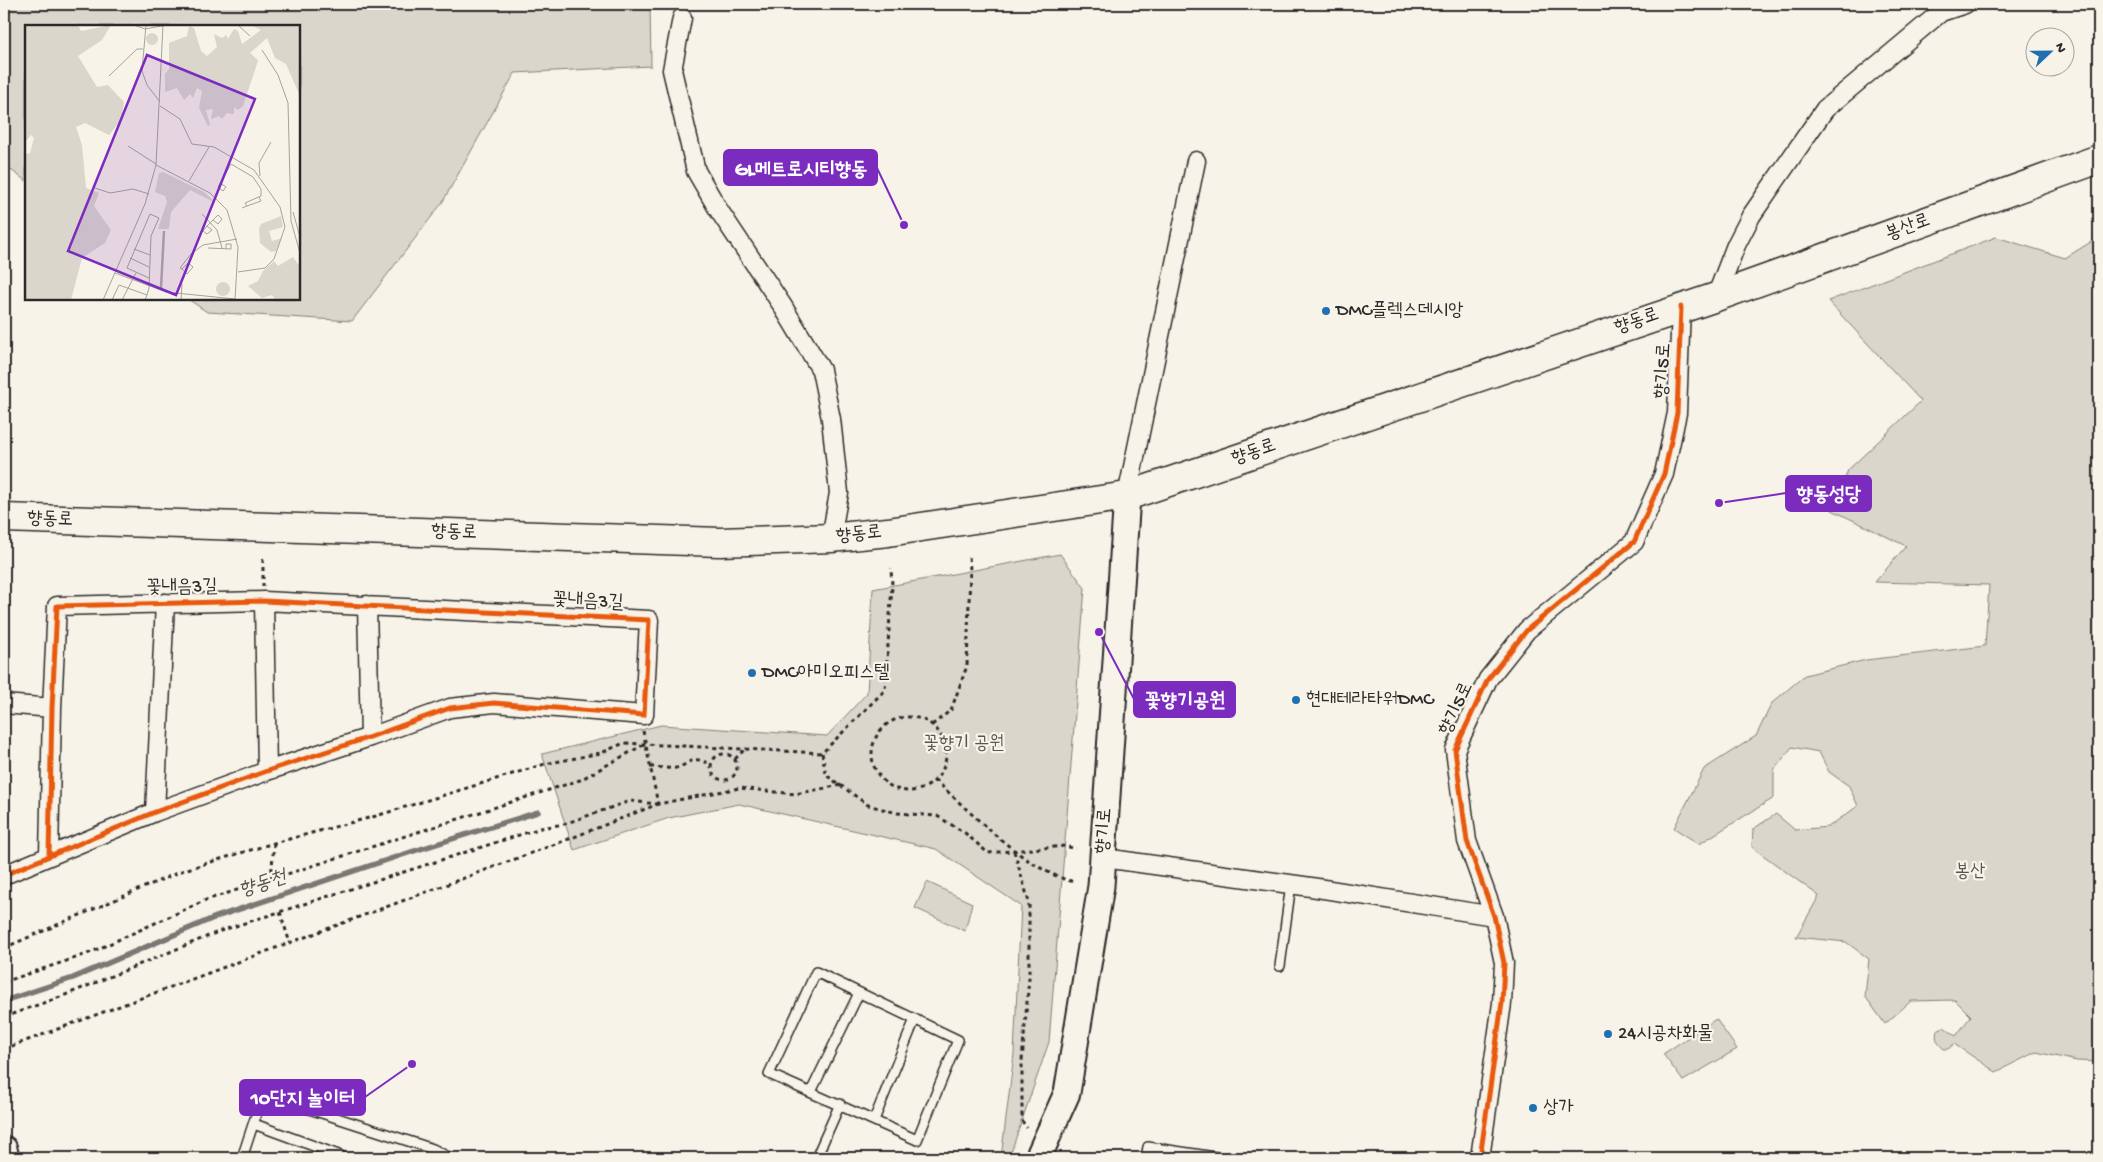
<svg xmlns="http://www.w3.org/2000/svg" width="2103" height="1162" font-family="'Gochi Hand','Poor Story',sans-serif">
<rect width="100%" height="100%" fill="#f7f3e8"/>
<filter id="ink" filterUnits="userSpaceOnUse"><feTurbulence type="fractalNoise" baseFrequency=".02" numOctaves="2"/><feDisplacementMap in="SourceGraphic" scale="10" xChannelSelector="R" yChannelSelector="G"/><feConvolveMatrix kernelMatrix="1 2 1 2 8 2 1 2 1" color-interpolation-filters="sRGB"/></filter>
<g filter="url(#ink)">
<path fill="#dad6cc" stroke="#82807c" d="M 4,4 L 650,4 L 651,66 L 515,73 L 442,203 L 352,321 L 207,312 L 188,299 L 299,299 L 299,26 L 26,26 L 26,181 L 4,165 Z
M 1996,237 L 2065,258 L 2099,237 L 2099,1062 L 2077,1061 L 2036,1052 L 1996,1072 L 1954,1044 L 1948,1049 L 1944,1049 C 1937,1043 1935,1039 1937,1030 L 1944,1027 L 1956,1036 L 1971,1016 L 1955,1000 L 1911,1001 L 1885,1024 L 1865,996 L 1869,959 L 1846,942 L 1796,937 L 1819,896 L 1752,847 L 1753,829 L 1776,814 L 1795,830 L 1828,827 L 1858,806 L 1849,786 L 1829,772 L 1819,752 L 1792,747 L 1774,770 L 1774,798 L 1699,844 L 1674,828 L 1704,769 L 1756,736 L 1772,703 L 1805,675 L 1866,660 L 1985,646 L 1989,585 L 1875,582 L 1906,546 L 1832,510 L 1848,470 L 1921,401 L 1828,301 Z
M 1060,554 L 1085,588 L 1049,1042 L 1009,1158 L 1001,1158 L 1014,1054 L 1021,906 L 936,849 L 739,804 L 669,818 L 574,850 L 542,754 L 661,725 L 827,736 L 867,693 L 873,589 Z
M 927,882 L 972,903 L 965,931 L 915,908 Z
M 1716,1019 L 1737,1049 L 1683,1081 L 1663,1054 Z"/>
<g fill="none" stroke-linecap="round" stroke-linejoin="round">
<path stroke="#7a7874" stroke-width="5.5" d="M 4,1001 L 73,978 L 216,917 L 411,852 L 538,812"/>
<g stroke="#2b2b2b" stroke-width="12">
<path id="lane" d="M 1280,966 L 1291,884
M 816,972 L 958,1040 L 917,1140 L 769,1074 Z
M 811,1092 L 859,993
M 874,1120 L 915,1019
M 254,1124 L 341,1156 L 340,1158
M 242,1158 L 263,1094 L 433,1149 L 450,1158
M 816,1158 L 840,1104
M 1146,1158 L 1148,1147 L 1222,1158"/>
</g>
<g stroke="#2b2b2b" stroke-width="21">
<path id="street" d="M 682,18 L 672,70 L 696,171 L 718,209 L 782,305 L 821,370 L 831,419 L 839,493 L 831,538
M 1716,297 L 1736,245 L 1751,216 L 1825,109 L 1941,12 L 1965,4
M 1127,496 L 1196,161
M 264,601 L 267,771
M 367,605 L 370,737
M 4,704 L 52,708
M 155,812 L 165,603
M 1104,858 L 1311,887 L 1494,916
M 4,875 L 155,812 L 267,771 L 370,737 L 450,708 L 494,703 L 644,715 L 649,620 L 264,601 L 57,606 L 52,708 L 49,856
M 1480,1158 L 1502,1003 L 1504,963 L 1494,916 L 1467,841 L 1455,750 L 1488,679 L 1527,630 L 1634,542 L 1664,474 L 1677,413 L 1681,307"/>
</g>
<g stroke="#2b2b2b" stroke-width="29">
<path id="secondary" d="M 4,1149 L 6,1158
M 1038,1158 L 1067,1093 L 1101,886 L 1127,496"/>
</g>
<g stroke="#2b2b2b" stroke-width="31">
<path id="primary" d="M 4,518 L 720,542 L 831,538 L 888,532 L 1127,496 L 1716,297 L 2099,159"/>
</g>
<path stroke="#2b2b2b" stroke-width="3" stroke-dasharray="4 4" stroke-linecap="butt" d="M 263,559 L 263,586
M872 754a37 37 0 1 1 74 0a37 37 0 1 1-74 0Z
M 932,725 L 951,710 L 967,666 L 970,570 L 969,556
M 643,731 L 658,804
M 822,753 L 826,775 L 868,805 L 897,813 L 937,816 L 965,833 L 988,853 L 1065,846 L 1076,849
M711 767a13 13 0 1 1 26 0a13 13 0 1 1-26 0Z
M 735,759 L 745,749
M 650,767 C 659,767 668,769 676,768 C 692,764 690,754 710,764
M 935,780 C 972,813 1027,872 1075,882
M 1014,851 L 1029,902 L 1029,978 L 1022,1061 L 1022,1121 L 1027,1128
M 271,879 L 274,843
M 280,912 L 290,943
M 4,948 L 184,870 L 274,843 L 376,816 L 545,764 L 601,753 L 624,743 L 822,753 L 885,690 L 892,585 L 891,568
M 4,982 L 87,954 L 206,900 L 580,780 L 645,744
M 4,1017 L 63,996 L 223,930 L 541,828 L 564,824 L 630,801 L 657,804
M 4,1049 L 569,839 L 658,804 L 739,788 L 795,794 L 841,785"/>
<use href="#lane" stroke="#f7f3e8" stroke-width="9"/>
<use href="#street" stroke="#f7f3e8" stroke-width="18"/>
<use href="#secondary" stroke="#f7f3e8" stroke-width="25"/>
<use href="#primary" stroke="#f7f3e8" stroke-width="28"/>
<g stroke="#f7f3e8" stroke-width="8">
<path id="cycleway" d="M 4,875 L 155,812 L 267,771 L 370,737 L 450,708 L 494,703 L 644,715 L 649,620 L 264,601 L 57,606 L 52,708 L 49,856
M 1480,1158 L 1502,1003 L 1504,963 L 1494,916 L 1467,841 L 1455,750 L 1488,679 L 1527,630 L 1634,542 L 1664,474 L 1677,413 L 1681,307"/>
</g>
<use href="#cycleway" stroke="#e8590c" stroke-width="5"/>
</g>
</g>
<g fill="#1f6fb2" stroke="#f7f3e8" stroke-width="2">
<circle cx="1326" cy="311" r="5"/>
<circle cx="752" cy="673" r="5"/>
<circle cx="1296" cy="700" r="5"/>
<circle cx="1608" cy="1034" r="5"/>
<circle cx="1533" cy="1108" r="5"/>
</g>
<g text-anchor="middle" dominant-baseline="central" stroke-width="4.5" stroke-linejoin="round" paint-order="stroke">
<g font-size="19" fill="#2b2b2b" stroke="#f7f3e8">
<text transform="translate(1908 228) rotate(-20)">봉산로</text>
<text transform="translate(1637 322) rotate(-19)">향동로</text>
<text transform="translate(1664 371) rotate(-87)">향기5로</text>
<text transform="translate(1254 453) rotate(-19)">향동로</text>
<text transform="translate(50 520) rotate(2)">향동로</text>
<text transform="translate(454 533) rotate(2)">향동로</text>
<text transform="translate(859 535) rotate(-6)">향동로</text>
<text transform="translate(182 588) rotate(-1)">꽃내음3길</text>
<text transform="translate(588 602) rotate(3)">꽃내음3길</text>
<text transform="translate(1457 709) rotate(-65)">향기5로</text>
<text transform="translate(1105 831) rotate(-86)">향기로</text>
</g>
<g font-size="19" fill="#2b2b2b" stroke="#f7f3e8" text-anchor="start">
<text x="1336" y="311">DMC플렉스데시앙</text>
<text x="762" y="673">DMC아미오피스텔</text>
<text x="1306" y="700">현대테라타워DMC</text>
<text x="1618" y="1034">24시공차화물</text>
<text x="1543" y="1108">상가</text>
</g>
<g font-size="19" fill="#575653" stroke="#f7f3e8">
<text x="964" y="744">꽃향기 공원</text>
<text x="1970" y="872">봉산</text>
</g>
<g font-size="20" font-style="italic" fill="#53524f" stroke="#f7f3e8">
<text transform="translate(263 885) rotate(-18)">향동천</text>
</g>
</g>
<g transform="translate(25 25)">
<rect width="275" height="275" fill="#f7f3e8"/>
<path d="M 0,0 L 53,0 L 56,6 L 86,0 L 77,15 L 53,31 L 72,62 L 83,60 L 99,77 L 96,95 L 84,110 L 60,98 L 51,102 L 57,120 L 61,163 L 74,168 L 69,181 L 86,205 L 80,218 L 57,233 L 46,275 L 0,275 L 0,129 L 5,128 L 9,113 L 6,110 L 0,117 ZM 226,0 L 275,0 L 275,71 L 261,39 L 250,33 L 242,13 L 225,28 L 233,35 L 232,39 L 218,81 L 213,85 L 209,82 L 209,89 L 202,88 L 197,94 L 194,91 L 186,94 L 188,84 L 181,85 L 185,100 L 183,101 L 174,83 L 177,66 L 172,63 L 168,73 L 165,69 L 159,75 L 152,63 L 140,67 L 140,49 L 144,44 L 144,18 L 162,11 L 164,1 L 169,3 L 176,26 L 182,31 L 192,22 L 189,9 L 197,13 L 201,10 L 203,14 L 209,4 L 213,6 L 217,19 L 236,5 ZM121 14a6 6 0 1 1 12 0a6 6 0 1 1-12 0ZM 138,147 L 179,167 L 191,178 L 165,165 L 146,187 L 144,204 L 133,204 L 142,177 L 140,171 L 130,167 L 134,148 ZM 256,191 L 258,202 L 244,206 L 247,216 L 257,213 L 251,226 L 246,227 L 235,218 L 234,204 L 236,199 ZM 268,232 L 275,242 L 275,275 L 250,275 L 247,270 L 237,273 L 223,261 L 233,256 L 238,246 L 249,236 L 253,241 ZM191 264a7 7 0 1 1 14 0a7 7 0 1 1-14 0Z" fill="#dad6cc"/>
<path fill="none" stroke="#afaca4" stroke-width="2.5" d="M 136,263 L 139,206"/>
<path fill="none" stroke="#a5a39c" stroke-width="1" d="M 109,0 L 120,4 L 142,0M 121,0 L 117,46 L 122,60 L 135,77M 213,0 L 225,11M 237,25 L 253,50 L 263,78 L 266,196 L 275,228M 84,51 L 112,24 L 118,24M 135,81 L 155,94 L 167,119 L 189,122 L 229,145 L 255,182 L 260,202 L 249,234 L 240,243 L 213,247M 103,121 L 131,139M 131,140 L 185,168 L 202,185 L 213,222 L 210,275M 235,151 L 234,138 L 246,117M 164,156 L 184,122M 195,158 L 201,162 L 198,166 L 193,162 L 206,139 L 228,152 L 236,164 L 236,171 L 220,178 L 222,181 L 217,183M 70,163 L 85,168 L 108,164 L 124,169M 222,181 L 236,176 L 234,172M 268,187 L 275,212M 177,189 L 192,205 L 197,223M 182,201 L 187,205 L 182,209 L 178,206 L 182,201 L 193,190 L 197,194 L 193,199 L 188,195M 183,223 L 206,224 L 206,219 L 201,219 L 201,224M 109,224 L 125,230M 105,233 L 124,242M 163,238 L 168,242 L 162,249 L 157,244 ZM 157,244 L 155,243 L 166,229 L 178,220 L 212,214M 90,248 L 141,267 L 210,274M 122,270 L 124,263 L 126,211 L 134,193 L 125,189 L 102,243 L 124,253M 78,275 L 120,179 L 131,140 L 138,0M 87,275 L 94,260 L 122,270 L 120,275M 97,275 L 111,248M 156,275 L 157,259"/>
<path fill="#7b2cbf" fill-opacity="0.15" stroke="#7b2cbf" stroke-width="2.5" d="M 122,30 L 230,74 L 151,270 L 43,226 Z"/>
<rect width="275" height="275" fill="none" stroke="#2b2b2b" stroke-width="2.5"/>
</g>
<path fill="none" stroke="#7b2cbf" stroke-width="2" d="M904 225L877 168M1719 503L1786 493M1099 632L1134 699M412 1064L365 1097"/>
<g fill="#7b2cbf" stroke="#f7f3e8" stroke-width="2">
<circle cx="904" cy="225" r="5"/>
<circle cx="1719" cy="503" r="5"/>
<circle cx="1099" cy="632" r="5"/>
<circle cx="412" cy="1064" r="5"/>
</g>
<g fill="#7b2cbf" stroke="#7b2cbf" stroke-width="2">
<rect x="724" y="150" width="153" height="35" rx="5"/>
<rect x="1786" y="476" width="85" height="35" rx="5"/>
<rect x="1134" y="682" width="101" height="35" rx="5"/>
<rect x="240" y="1080" width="125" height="35" rx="5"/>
</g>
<g font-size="20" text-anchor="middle" font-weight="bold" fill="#fff">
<text x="801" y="175">GL메트로시티향동</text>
<text x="1829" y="500">향동성당</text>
<text x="1185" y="706">꽃향기공원</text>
<text x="303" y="1104">10단지 놀이터</text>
</g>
<rect width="2103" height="1162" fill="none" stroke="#f7f3e8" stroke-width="20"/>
<rect x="10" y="10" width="2083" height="1142" fill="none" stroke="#2b2b2b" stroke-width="2" filter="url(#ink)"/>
<g transform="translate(2050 52) rotate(68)"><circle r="24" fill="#f7f3e8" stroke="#a5a39c"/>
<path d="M0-4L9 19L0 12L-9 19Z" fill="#1f6fb2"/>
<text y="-8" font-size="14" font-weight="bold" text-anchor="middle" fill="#2b2b2b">N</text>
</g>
</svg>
